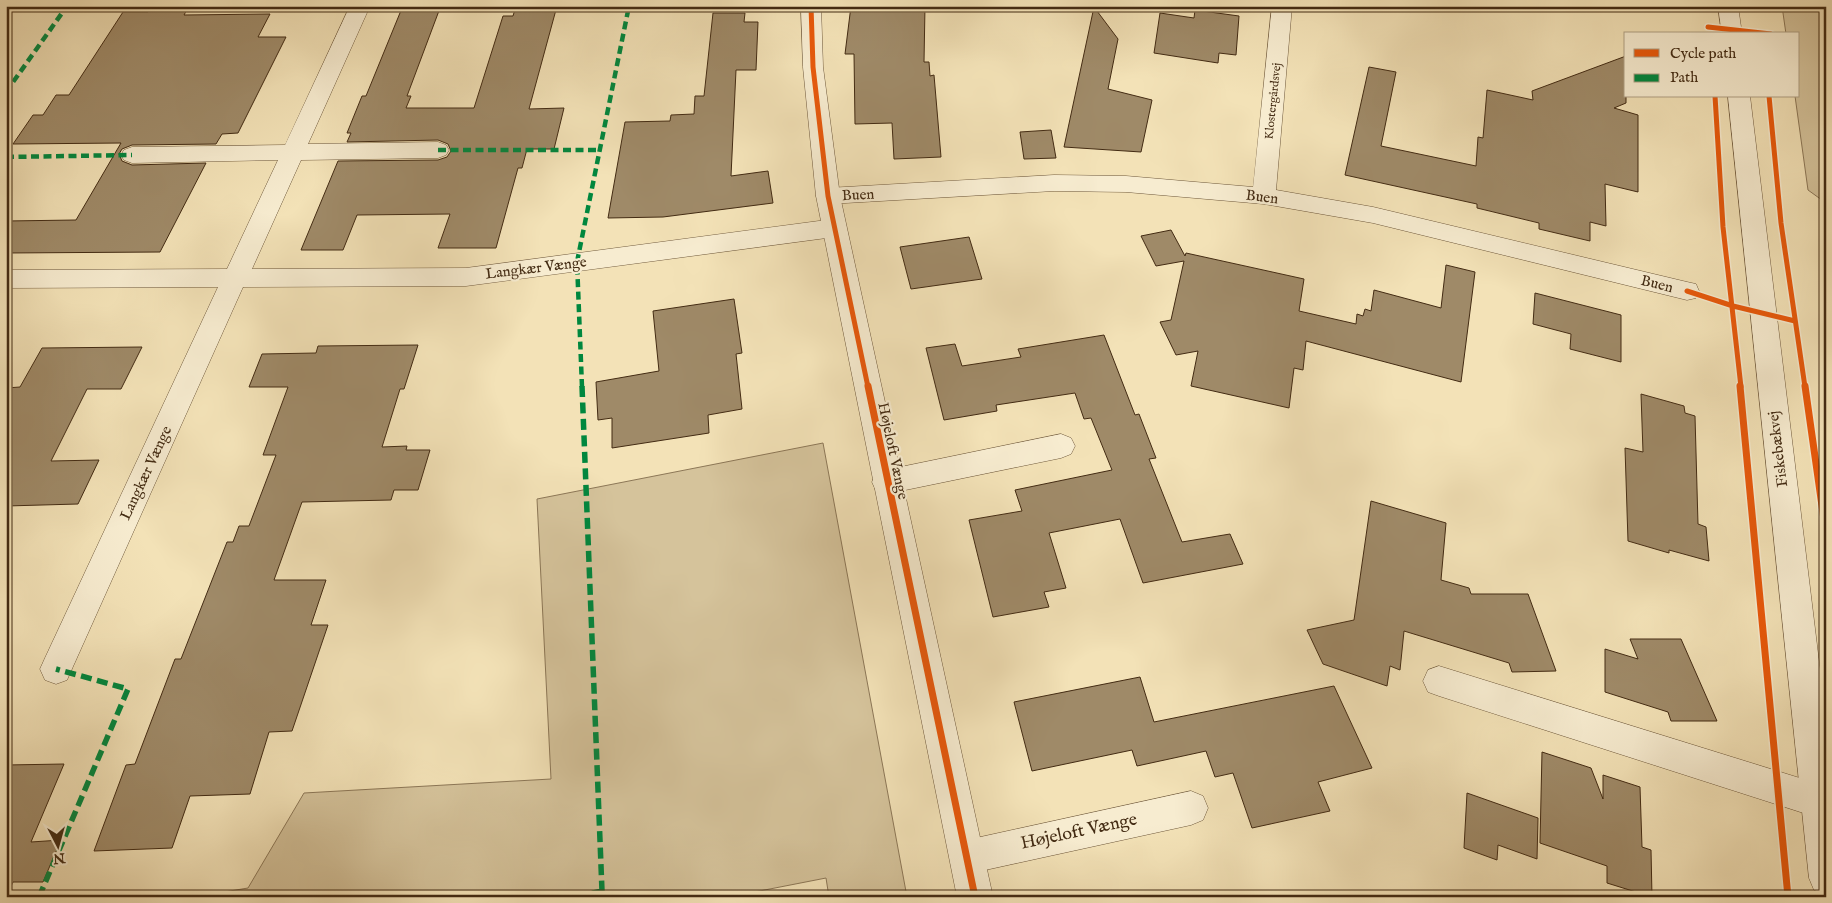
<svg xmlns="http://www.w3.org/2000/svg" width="1832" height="903" font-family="'IM FELL English',serif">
<rect width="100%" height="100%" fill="#f3e2b7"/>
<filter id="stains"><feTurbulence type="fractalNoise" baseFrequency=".004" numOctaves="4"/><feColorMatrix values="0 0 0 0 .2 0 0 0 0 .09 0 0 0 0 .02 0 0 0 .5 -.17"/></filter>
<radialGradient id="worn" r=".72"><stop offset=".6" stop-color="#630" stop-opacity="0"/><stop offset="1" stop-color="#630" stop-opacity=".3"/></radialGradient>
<path fill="#d5c39b" stroke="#8c7757" d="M 1782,6 L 1826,6 L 1826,203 L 1808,190 L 1795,96 L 1798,96 L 1798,34 L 1786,34 Z
M 823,443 L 907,897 L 829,897 L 826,878 L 729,897 L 194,897 L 248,888 L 304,793 L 551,779 L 537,499 Z"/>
<path fill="#9f8a68" stroke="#432b13" d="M 152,6 L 189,6 L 184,15 L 270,14 L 258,37 L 286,37 L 238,133 L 222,134 L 216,144 L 132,145 L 122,149 L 119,154 L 122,161 L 132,165 L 206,163 L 160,252 L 6,253 L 6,221 L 76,220 L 121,143 L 13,144 L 33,115 L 43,115 L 56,95 L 69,95 L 123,12 L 148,12 Z
M 516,6 L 557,6 L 529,109 L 564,108 L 554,149 L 527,149 L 522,168 L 518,168 L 496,248 L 438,248 L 450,214 L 357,215 L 343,250 L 301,250 L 338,161 L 438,160 L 447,157 L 451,151 L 448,144 L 438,140 L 347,142 L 351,133 L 347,133 L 362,96 L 366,96 L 402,8 L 440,8 L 407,96 L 411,96 L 406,108 L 474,108 L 503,16 L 513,16 Z
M 851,6 L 925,6 L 924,62 L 929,62 L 930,76 L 934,75 L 941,157 L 894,159 L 892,123 L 855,124 L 854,54 L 845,54 Z
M 1094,7 L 1118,39 L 1108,89 L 1152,100 L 1141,152 L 1064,147 Z
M 1195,10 L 1239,16 L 1236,55 L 1219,53 L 1218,63 L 1154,53 L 1160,13 L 1194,18 Z
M 713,13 L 745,13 L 744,22 L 758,22 L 756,70 L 736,70 L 731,176 L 768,171 L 773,203 L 663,217 L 608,218 L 625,122 L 670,121 L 671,115 L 694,114 L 695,96 L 704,96 Z
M 1626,56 L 1626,103 L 1614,108 L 1638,115 L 1638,192 L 1605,184 L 1606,226 L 1590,222 L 1590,241 L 1539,229 L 1539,223 L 1477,208 L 1477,204 L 1345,175 L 1369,67 L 1396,72 L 1381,146 L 1476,166 L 1478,137 L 1483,138 L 1487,90 L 1533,100 L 1532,91 Z
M 1051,130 L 1056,158 L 1024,159 L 1020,132 Z
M 1171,230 L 1185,256 L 1186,253 L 1304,279 L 1299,311 L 1356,324 L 1357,314 L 1363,316 L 1365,309 L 1371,311 L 1374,290 L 1441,308 L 1446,265 L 1475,272 L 1461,382 L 1306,341 L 1303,370 L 1294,368 L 1289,408 L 1191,386 L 1198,351 L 1176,355 L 1160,322 L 1171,320 L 1184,261 L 1156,266 L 1141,236 Z
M 969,237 L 982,279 L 911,289 L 900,247 Z
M 1535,293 L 1621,315 L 1621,362 L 1570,349 L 1571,334 L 1533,324 Z
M 734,299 L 742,353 L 736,354 L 742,409 L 708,415 L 709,433 L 612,448 L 612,418 L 598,420 L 596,382 L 659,371 L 653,311 Z
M 1104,335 L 1135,415 L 1139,414 L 1156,458 L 1149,459 L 1182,542 L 1230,534 L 1243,564 L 1143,583 L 1120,519 L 1049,533 L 1066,588 L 1044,592 L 1049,607 L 993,617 L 969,520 L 1022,511 L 1015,490 L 1112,470 L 1091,418 L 1084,419 L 1075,393 L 996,405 L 997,411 L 944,420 L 926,348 L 955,344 L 962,366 L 1021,357 L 1018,349 Z
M 418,345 L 404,389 L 400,389 L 382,447 L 407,446 L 406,450 L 430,450 L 418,490 L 394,490 L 391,500 L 302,502 L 274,580 L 326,580 L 311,625 L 328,625 L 292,731 L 269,732 L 250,794 L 190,796 L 172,848 L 94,851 L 126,765 L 135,764 L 175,659 L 181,659 L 227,542 L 233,542 L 239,526 L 249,526 L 276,455 L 263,455 L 288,387 L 249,387 L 262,354 L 316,353 L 318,346 Z
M 142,347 L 121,389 L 87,389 L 51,461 L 99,460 L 78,504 L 6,506 L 6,388 L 20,387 L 42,348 Z
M 1641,394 L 1684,406 L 1685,413 L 1695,416 L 1698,524 L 1706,527 L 1709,561 L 1669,550 L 1669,553 L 1628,541 L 1625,448 L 1643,452 Z
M 1371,501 L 1446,523 L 1441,580 L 1469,588 L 1471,594 L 1528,594 L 1556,671 L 1512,672 L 1509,663 L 1404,631 L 1400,670 L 1390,666 L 1387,686 L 1323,664 L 1307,630 L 1354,620 Z
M 1630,639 L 1681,639 L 1717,721 L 1671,721 L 1668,712 L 1605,692 L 1605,649 L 1638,659 Z
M 1140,677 L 1154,722 L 1334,686 L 1372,768 L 1318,782 L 1330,811 L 1252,828 L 1233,773 L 1215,777 L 1206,751 L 1137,766 L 1132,750 L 1032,771 L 1014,702 Z
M 1542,752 L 1591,768 L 1603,799 L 1603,775 L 1640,787 L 1642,847 L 1651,850 L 1652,897 L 1607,883 L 1607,866 L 1540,843 Z
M 64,764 L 31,842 L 61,840 L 43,882 L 13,882 L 6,897 L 6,765 Z
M 1467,793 L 1538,818 L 1537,859 L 1498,845 L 1497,860 L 1464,848 Z"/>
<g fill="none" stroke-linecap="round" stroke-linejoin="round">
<g stroke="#6f593c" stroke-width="1">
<path id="minor" d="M 350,6 L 370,6 L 308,144 L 438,142 L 446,145 L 449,150 L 446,155 L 438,158 L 301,160 L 252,269 L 466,268 L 834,219 L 842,222 L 846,228 L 842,234 L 834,237 L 466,286 L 243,287 L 67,680 L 56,684 L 45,680 L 40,669 L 45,658 L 218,287 L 6,288 L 6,270 L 227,269 L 278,160 L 132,163 L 124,160 L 121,155 L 124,150 L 132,147 L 285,145 Z
M 1272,6 L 1292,6 L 1276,190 L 1373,207 L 1687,282 L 1696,284 L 1699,291 L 1696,298 L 1687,300 L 1373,223 L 1264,204 L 1126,192 L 1054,191 L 828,204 L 820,202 L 816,196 L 820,190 L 828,188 L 1054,175 L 1126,176 L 1253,187 Z
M 1061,434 L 1071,438 L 1075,446 L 1071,454 L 1061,458 L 886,494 L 876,491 L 872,482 L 876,473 L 886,470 Z
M 1439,666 L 1819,784 L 1826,787 L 1826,815 L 1819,818 L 1439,696 L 1428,692 L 1423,681 L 1428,670 Z
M 1191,791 L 1203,796 L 1208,808 L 1203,820 L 1191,825 L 967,874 L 955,869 L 950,857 L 955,845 L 967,840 Z"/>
</g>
<g stroke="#6f593c" stroke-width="1">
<path id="tertiary" d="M 801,6 L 821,6 L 823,67 L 840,196 L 993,897 L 957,897 L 816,196 L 803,67 Z
M 1718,6 L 1738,6 L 1742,34 L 1722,34 Z
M 1728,96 L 1750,96 L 1826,719 L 1826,895 L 1814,890 L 1809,878 Z"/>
</g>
<path stroke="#432b13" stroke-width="2.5" stroke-dasharray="1 2" stroke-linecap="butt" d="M 1823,42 L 1826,48"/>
<use href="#minor" fill="#f7ecd0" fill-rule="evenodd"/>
<use href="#tertiary" fill="#f7ecd0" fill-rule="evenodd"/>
<path stroke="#00873e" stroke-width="4.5" stroke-dasharray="8 4.5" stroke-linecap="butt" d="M 6,92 L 67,6
M 438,150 L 598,150
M 6,157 L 132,155
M 582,387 L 577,262 L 629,6"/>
<path stroke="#00873e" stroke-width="5.5" stroke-dasharray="11 5.5" stroke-linecap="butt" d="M 582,386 L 602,891
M 39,897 L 128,689 L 56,669
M 576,897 L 602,891 L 606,897"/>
<g stroke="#f7ecd0" stroke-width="8">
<path id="cycleway-far1" d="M 811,6 L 813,67 L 828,196 L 868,387
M 1708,27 L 1771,34
M 1715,96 L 1723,227 L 1741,387
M 1769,96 L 1781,223 L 1805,387
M 1687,291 L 1733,306 L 1795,321"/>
</g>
<g stroke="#f7ecd0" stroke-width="10">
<path id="cycleway" d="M 868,386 L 975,897
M 1740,386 L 1788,897
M 1805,386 L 1826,534"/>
</g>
<use href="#cycleway-far1" stroke="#e8590c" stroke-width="5"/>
<use href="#cycleway" stroke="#e8590c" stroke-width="7"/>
</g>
<g text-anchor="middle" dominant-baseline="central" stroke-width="4.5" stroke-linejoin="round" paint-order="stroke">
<g font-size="12" fill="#432b13" stroke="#f7ecd0">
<text transform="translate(1273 101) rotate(-84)">Klostergårdsvej</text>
</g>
<g font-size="15" fill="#432b13" stroke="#f7ecd0">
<text transform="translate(858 195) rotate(-3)">Buen</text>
<text transform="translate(1262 197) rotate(7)">Buen</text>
<text transform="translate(536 268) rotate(-7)">Langkær Vænge</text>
<text transform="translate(1657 284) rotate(14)">Buen</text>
<text transform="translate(1778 449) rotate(-97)">Fiskebækvej</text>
<text transform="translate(893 451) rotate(78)">Højeloft Vænge</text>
<text transform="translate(146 473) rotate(-65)">Langkær Vænge</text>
</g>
<g font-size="18" fill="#432b13" stroke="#f7ecd0">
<text transform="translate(1079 832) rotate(-12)">Højeloft Vænge</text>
</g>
</g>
<rect width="1832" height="903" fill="none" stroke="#f3e2b7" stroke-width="25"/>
<rect x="8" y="8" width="1817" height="888" fill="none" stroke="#432b13" stroke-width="2.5"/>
<rect x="12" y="12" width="1807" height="878" fill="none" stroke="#432b13"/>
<rect x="1624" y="32" width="175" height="65" fill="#f7ecd0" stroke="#af9f84"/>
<rect x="1634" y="49" width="25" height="8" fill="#e8590c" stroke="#af9f84"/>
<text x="1670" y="58" font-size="15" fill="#432b13">Cycle path</text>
<rect x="1634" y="74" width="25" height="8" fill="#00873e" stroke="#af9f84"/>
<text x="1670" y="82" font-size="15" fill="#432b13">Path</text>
<g transform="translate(58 846) rotate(174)" stroke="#f7ecd0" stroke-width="4" paint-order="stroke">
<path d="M0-4L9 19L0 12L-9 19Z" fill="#432b13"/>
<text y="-8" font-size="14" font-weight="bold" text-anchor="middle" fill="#432b13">N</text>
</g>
<rect width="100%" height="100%" filter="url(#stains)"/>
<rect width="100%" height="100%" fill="url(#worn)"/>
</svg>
